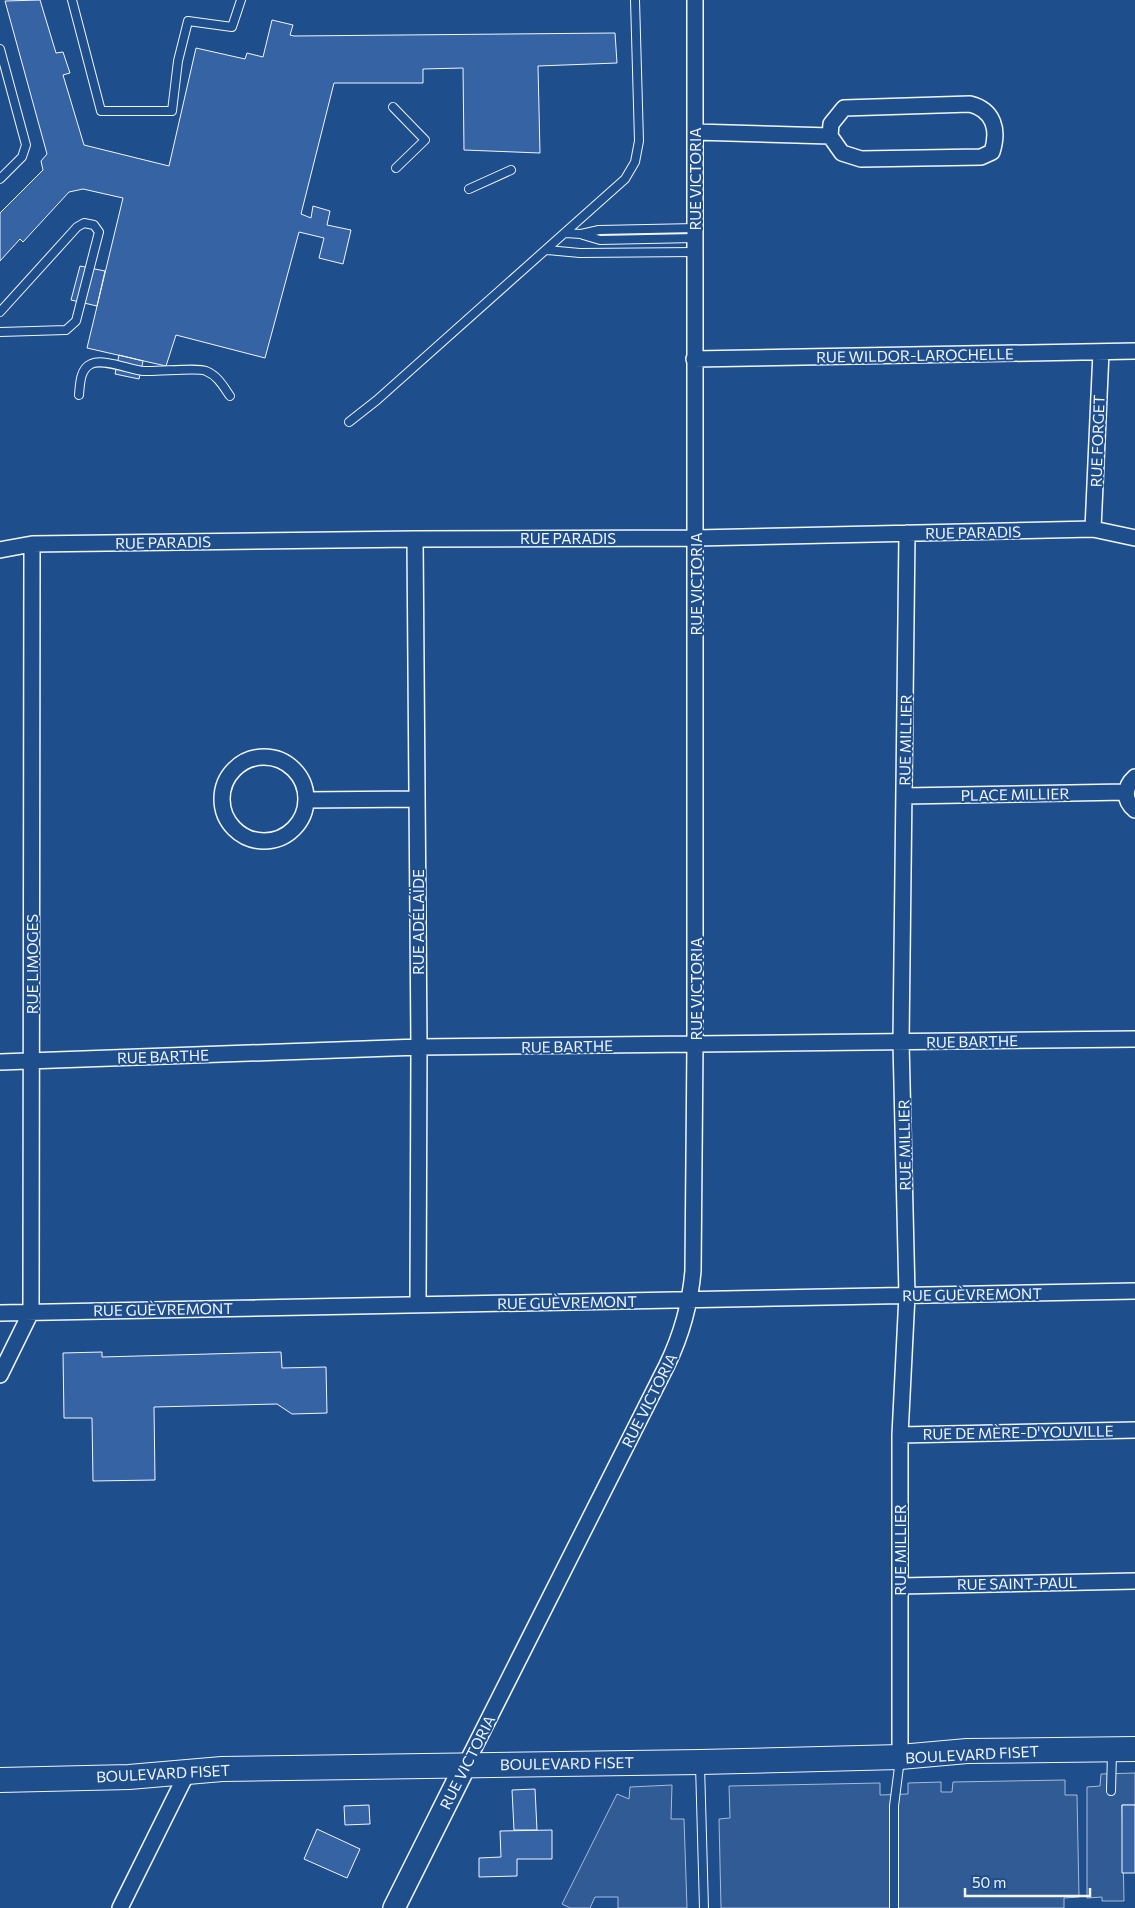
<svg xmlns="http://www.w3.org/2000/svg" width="1135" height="1908" font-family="Commissioner,sans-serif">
<rect width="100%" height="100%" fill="#1f4e8c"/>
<path fill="#305b95" stroke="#a8bbd7" d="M 1135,1773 L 1135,1805 L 1122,1805 L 1124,1901 L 1102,1901 L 1102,1897 L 1087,1898 L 1087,1787 L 1100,1786 L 1101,1774 Z
M 1065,1780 L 1065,1795 L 1077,1795 L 1079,1897 L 1064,1898 L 1064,1908 L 721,1908 L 719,1819 L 730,1818 L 729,1786 L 880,1783 L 880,1795 L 908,1794 L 908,1783 L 941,1782 L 941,1792 L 952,1792 L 953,1782 Z
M 672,1785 L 671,1819 L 684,1819 L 687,1908 L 618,1908 L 618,1897 L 595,1897 L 590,1908 L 570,1908 L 562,1904 L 617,1794 L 629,1799 L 630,1787 Z"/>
<path fill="#3563a3" stroke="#f2f6ff" d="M 40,0 L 56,53 L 63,52 L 70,73 L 63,75 L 84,145 L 169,166 L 196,48 L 245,59 L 247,53 L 263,57 L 272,20 L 293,25 L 290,35 L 294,36 L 615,33 L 617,63 L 538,66 L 540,153 L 464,150 L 463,68 L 423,69 L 423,83 L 334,83 L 301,214 L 311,218 L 313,206 L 330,211 L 327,225 L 351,230 L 343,264 L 319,258 L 324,238 L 299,232 L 265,358 L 176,335 L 166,366 L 87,348 L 123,198 L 83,189 L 69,192 L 23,242 L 20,239 L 0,261 L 0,213 L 43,170 L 41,161 L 47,154 L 5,1 Z
M 80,266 L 105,271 L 97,306 L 71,300 Z
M 119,355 L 143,361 L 139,379 L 115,374 Z
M 102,1352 L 102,1357 L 281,1352 L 282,1368 L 326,1367 L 327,1413 L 292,1414 L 277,1404 L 154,1407 L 155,1480 L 93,1481 L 92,1418 L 64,1418 L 63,1353 Z
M 535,1789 L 537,1830 L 514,1830 L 512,1790 Z
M 369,1805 L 370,1824 L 345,1825 L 344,1806 Z
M 1122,1805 L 1135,1805 L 1135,1873 L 1122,1873 Z
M 317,1829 L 360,1849 L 347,1878 L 304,1859 Z
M 552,1830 L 552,1859 L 517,1859 L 517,1876 L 479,1877 L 479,1858 L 501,1857 L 500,1831 Z"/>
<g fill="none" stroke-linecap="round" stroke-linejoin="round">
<g stroke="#f2f6ff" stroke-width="10">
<path id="lane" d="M 72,0 L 101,111 L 172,111 L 178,61 L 188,21 L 232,27 L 241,0
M 0,49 L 26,145 L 22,157 L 0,179
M 393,107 L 425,140 L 396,168
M 469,189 L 511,170
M 566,233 L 581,234 L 599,230 L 695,228
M 583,235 L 600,240 L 695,238
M 547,250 L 580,253 L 695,252
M 0,312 L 77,227 L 84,223 L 94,225 L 99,232 L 76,321 L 66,330 L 0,332
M 79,395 C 80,384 80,369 91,364 C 103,358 131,370 144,371 C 158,372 198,367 206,371 C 218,376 223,386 230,396
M 349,422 L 377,400 L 625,179 L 635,162 L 639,141 L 635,0
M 700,1765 L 704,1908
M 1111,1791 L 1112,1753
M 894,1908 L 894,1806 L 900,1759"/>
</g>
<g stroke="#f2f6ff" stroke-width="18">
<path id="street" d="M 970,104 C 994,110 999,130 992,152 L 981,157 L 861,159 L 842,153 L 830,136 L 831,124 L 844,108 Z
M 695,132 L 830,136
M 694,359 L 1135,351
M 1093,529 L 1101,352
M 415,539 L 419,1047 L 418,1304
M 0,550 L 32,544 L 415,539 L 696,538 L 1093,529 L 1135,538
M222 799a42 42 0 1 1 84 0a42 42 0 1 1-84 0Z
M 1135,777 C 1124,787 1123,800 1135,810
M 904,796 L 1125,792
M 306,800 L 417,799
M 0,1062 L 419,1047 L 1135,1039
M 0,1313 L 1135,1291
M 0,1375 L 31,1312 L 32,544
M 900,1435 L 1135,1430
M 900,1586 L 1135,1581
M 900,1757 L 900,1435 L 907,1295 L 901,1042 L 907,533
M 466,1764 L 667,1365 C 682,1334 690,1305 693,1271 L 695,1044 L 695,0
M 120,1908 L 188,1771"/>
</g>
<g stroke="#f2f6ff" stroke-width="24">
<path id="secondary" d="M 394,1908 L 466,1764"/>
</g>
<g stroke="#f2f6ff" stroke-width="26">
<path id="primary" d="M 0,1780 L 129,1777 L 222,1769 L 700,1762 L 900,1757 L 967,1751 L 1135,1749"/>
</g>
<use href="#lane" stroke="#1f4e8c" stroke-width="8"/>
<use href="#street" stroke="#1f4e8c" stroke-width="15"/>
<use href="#secondary" stroke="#1f4e8c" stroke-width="21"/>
<use href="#primary" stroke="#1f4e8c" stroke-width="24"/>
</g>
<g text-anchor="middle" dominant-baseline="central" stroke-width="4" stroke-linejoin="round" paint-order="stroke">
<g font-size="15" fill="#f2f6ff" stroke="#1f4e8c">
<text transform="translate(695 179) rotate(-90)">RUE VICTORIA</text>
<text transform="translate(915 355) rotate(-1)">RUE WILDOR-LAROCHELLE</text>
<text transform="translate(1097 441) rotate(-88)">RUE FORGET</text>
<text transform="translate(973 532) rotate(-1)">RUE PARADIS</text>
<text x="568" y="538">RUE PARADIS</text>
<text transform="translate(163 542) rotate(-1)">RUE PARADIS</text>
<text transform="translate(696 584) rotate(-90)">RUE VICTORIA</text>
<text transform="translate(905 740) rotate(-89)">RUE MILLIER</text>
<text transform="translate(1015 794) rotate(-1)">PLACE MILLIER</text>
<text transform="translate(418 922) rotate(-90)">RUE ADÉLAÏDE</text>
<text transform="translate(32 964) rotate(-90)">RUE LIMOGES</text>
<text transform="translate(696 989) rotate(-90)">RUE VICTORIA</text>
<text transform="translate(972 1041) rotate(-1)">RUE BARTHE</text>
<text transform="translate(567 1046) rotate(-1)">RUE BARTHE</text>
<text transform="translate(163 1056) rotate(-2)">RUE BARTHE</text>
<text transform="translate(904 1145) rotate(-91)">RUE MILLIER</text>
<text transform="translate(972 1294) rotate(-1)">RUE GUÈVREMONT</text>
<text transform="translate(567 1302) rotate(-1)">RUE GUÈVREMONT</text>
<text transform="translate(163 1309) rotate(-1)">RUE GUÈVREMONT</text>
<text transform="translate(649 1400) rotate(-63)">RUE VICTORIA</text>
<text transform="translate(1018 1432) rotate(-1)">RUE DE MÈRE-D'YOUVILLE</text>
<text transform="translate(900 1550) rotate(-90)">RUE MILLIER</text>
<text transform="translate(1017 1583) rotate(-1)">RUE SAINT-PAUL</text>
<text transform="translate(972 1754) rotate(-3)">BOULEVARD FISET</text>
<text transform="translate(467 1762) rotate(-63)">RUE VICTORIA</text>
<text transform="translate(567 1763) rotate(-1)">BOULEVARD FISET</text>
<text transform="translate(163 1773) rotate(-3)">BOULEVARD FISET</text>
</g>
</g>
<path d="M965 1888v8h125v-8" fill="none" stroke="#f2f6ff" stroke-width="2.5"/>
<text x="972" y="1888" font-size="15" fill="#f2f6ff" stroke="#1f4e8c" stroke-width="4" paint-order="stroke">50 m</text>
</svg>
